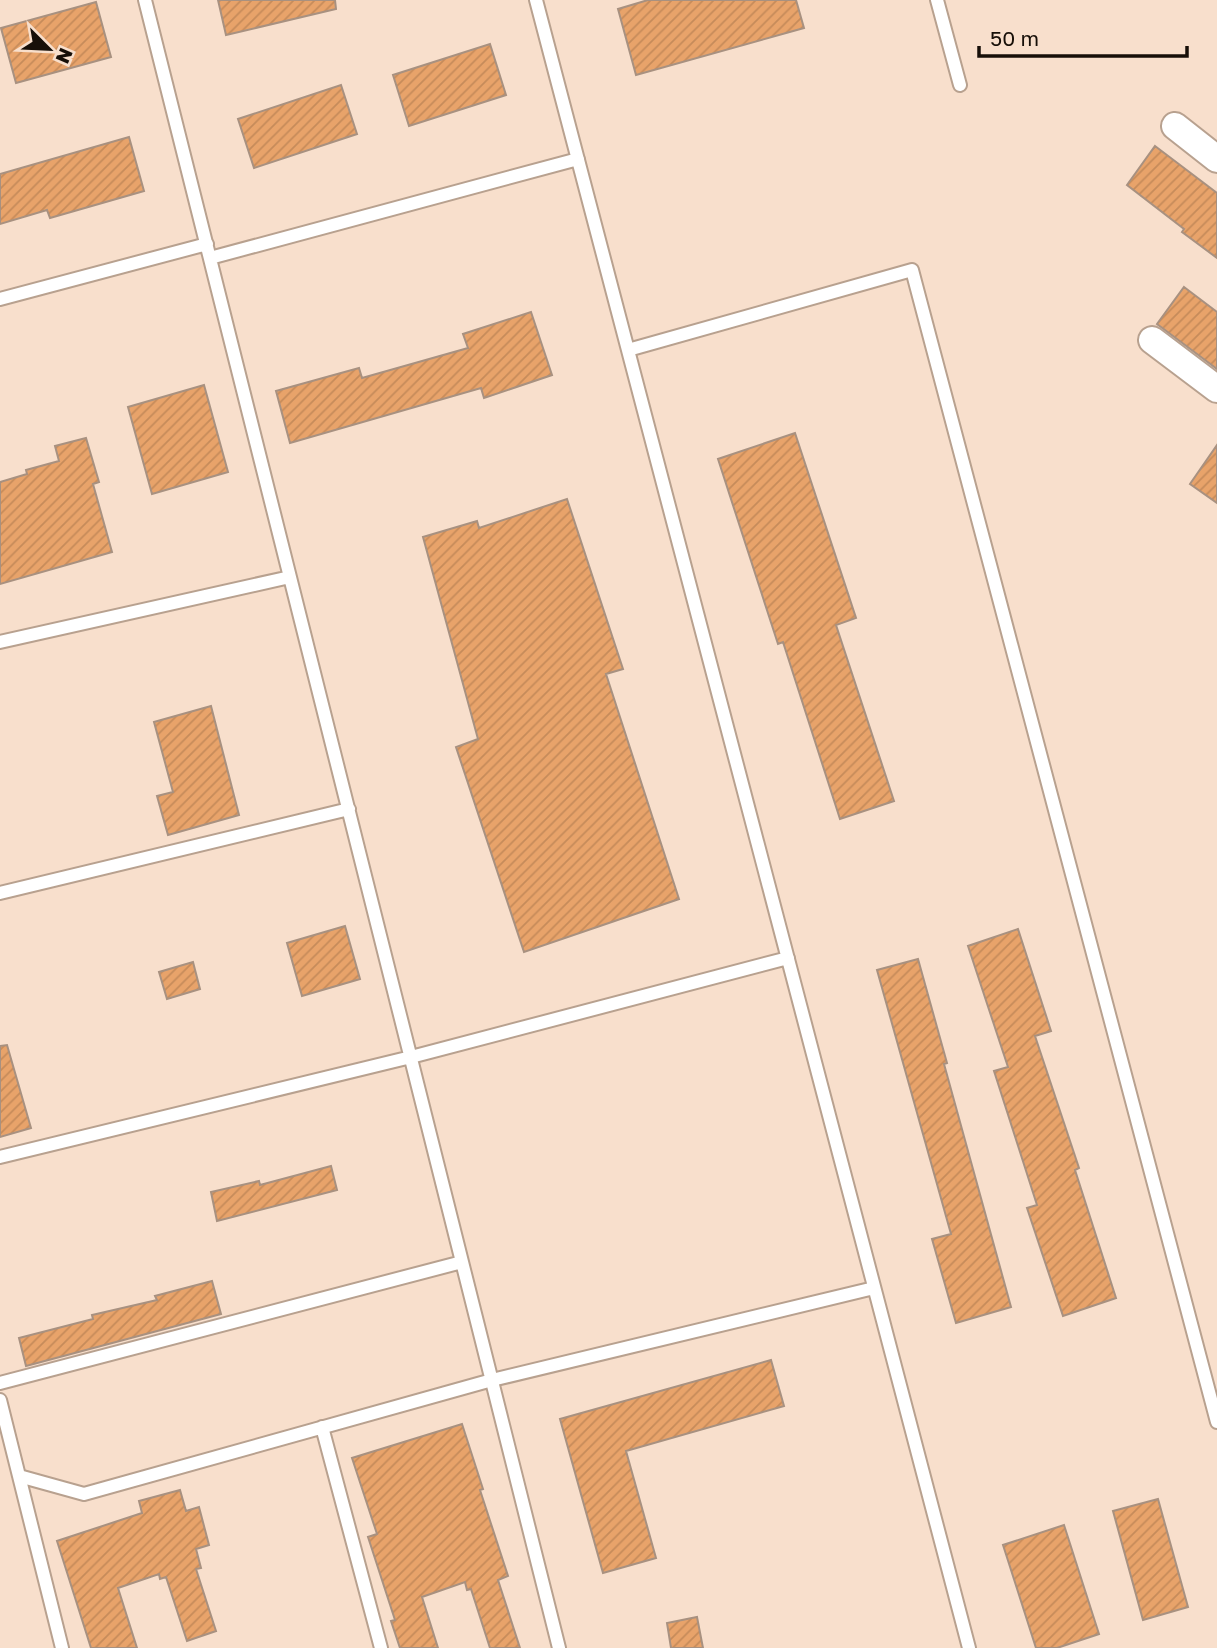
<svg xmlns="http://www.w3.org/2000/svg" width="1217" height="1648" font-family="'Golos Text',sans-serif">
<defs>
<pattern id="building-hatch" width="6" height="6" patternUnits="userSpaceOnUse" patternTransform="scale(1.75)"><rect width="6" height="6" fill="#e8a36a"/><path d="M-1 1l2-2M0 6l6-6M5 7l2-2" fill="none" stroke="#c68b5a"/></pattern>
</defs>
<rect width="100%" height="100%" fill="#f8dfcc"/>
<path fill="url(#building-hatch)" stroke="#a89180" stroke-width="2" d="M 218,0 L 335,0 L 336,9 L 226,35 Z
M 648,0 L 796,0 L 804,28 L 636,75 L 618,9 Z
M 96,2 L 111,57 L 16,83 L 1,28 Z
M 490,44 L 506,95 L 409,126 L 393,75 Z
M 341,85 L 357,134 L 254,168 L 238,119 Z
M 129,137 L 144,191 L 50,218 L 47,210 L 0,224 L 0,174 Z
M 1155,146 L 1217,193 L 1217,258 L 1182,232 L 1184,229 L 1127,185 Z
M 1184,287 L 1217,312 L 1217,369 L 1157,324 Z
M 531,312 L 552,375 L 484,398 L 481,388 L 290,443 L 276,391 L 359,368 L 362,378 L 468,348 L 463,334 Z
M 204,385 L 228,472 L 152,494 L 128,407 Z
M 795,433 L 856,618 L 836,625 L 894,801 L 840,819 L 783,642 L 778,644 L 718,459 Z
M 86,438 L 99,482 L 93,484 L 112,552 L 0,584 L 0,482 L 27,474 L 26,470 L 59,461 L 55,446 Z
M 1217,445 L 1217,503 L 1190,484 Z
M 567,499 L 623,669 L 606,674 L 679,899 L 524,952 L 456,747 L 478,739 L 423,537 L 477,521 L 479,528 Z
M 211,706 L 239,815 L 168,835 L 157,796 L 173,792 L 154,722 Z
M 345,926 L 360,979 L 302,996 L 287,943 Z
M 1018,929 L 1051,1031 L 1035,1036 L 1079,1168 L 1075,1170 L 1116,1298 L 1063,1316 L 1027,1208 L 1037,1205 L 994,1071 L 1008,1067 L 968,946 Z
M 918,959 L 947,1063 L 944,1064 L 1011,1307 L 956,1323 L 932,1239 L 951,1234 L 877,970 Z
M 193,962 L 200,989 L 167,999 L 159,972 Z
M 7,1045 L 31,1128 L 0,1137 L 0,1046 Z
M 331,1166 L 337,1190 L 217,1221 L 211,1192 L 259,1181 L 260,1185 Z
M 212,1281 L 221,1314 L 26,1366 L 19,1338 L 93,1319 L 92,1315 L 157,1300 L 155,1296 Z
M 771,1360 L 784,1406 L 626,1451 L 656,1558 L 603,1573 L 560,1419 Z
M 462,1424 L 483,1489 L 480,1490 L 508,1576 L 498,1580 L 520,1648 L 490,1648 L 471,1589 L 467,1590 L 465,1582 L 422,1597 L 438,1648 L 400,1648 L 391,1621 L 395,1620 L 368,1537 L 377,1534 L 352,1458 Z
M 180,1490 L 186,1511 L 199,1507 L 209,1545 L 196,1549 L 201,1568 L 196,1569 L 216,1631 L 187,1641 L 166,1577 L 160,1579 L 159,1574 L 118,1588 L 137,1648 L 91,1648 L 57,1541 L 142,1513 L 139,1501 Z
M 1158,1499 L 1188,1607 L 1143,1620 L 1113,1511 Z
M 1064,1525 L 1099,1634 L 1057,1648 L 1036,1648 L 1003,1545 Z
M 697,1617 L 703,1648 L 671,1648 L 667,1623 Z"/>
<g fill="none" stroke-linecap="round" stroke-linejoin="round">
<g stroke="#b8a18f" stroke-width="16">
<path id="lane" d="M 145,0 L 559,1648
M 536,0 L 969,1648
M 937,0 L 960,85
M 210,258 L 578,159
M 0,299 L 207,244
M 628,350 L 912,270 L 1217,1422
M 0,642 L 290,577
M 0,893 L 349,809
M 0,1157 L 411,1057 L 788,958
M 0,1383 L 462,1262
M 0,1400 L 62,1648
M 322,1427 L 381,1648
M 19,1476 L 84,1494 L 492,1380 L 874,1288"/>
</g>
<g stroke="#b8a18f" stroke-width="30">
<path id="street" d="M 1175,126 L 1217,159
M 1152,340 L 1217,389"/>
</g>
<use href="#lane" stroke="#fff" stroke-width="12"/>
<use href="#street" stroke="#fff" stroke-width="26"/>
</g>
<g transform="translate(49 49) rotate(114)" stroke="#f8dfcc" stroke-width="5" paint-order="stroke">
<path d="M0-5L12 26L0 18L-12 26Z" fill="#170f08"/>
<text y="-10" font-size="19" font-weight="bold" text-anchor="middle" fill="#170f08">N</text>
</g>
<path d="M979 46v10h208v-10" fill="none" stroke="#170f08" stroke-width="3.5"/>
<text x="990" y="46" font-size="21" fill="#170f08" stroke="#f8dfcc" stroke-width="5" paint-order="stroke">50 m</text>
</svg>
